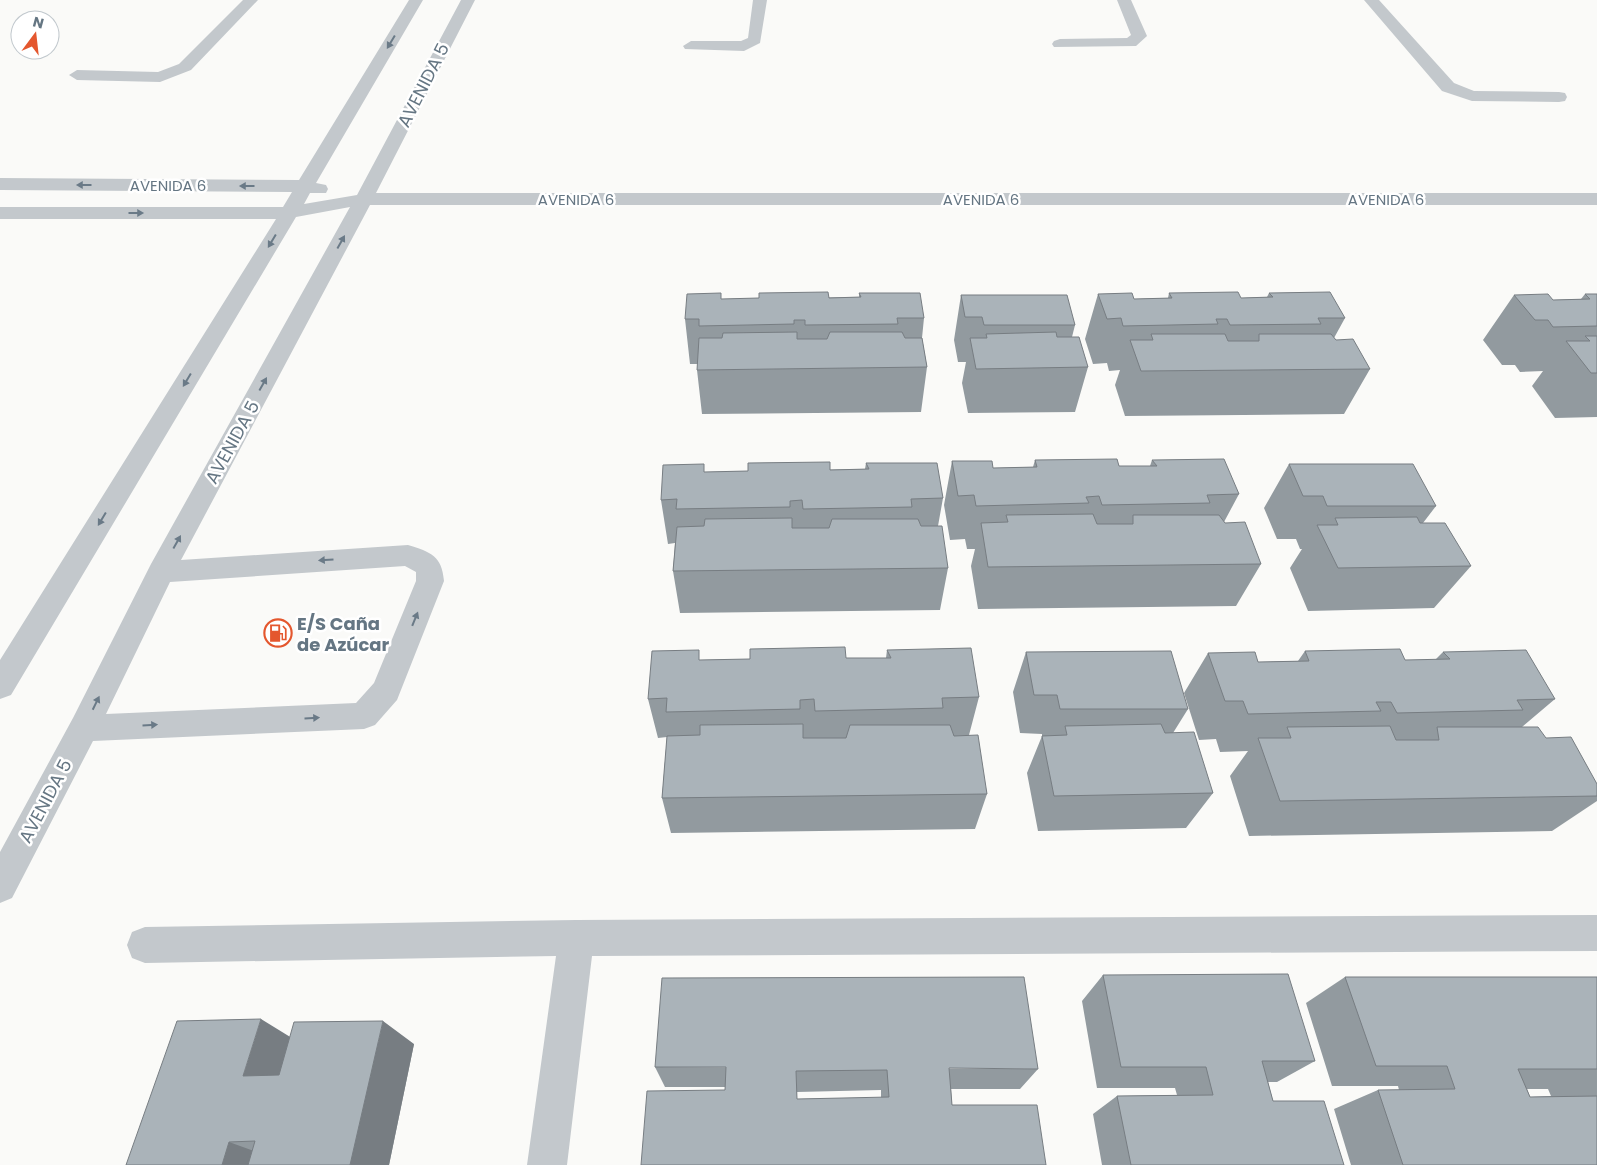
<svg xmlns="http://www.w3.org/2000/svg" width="1597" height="1165" font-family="Poppins,sans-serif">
<rect width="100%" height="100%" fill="#fafaf8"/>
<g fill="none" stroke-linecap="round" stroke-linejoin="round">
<path fill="#c3c8cc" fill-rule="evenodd" d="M 243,0 L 258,0 L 191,70 L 160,82 L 77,80 L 69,75 L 77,70 L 158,72 L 179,64 Z
M 409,0 L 423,0 L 316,183 L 326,185 L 328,189 L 326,193 L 310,193 L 304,204 L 357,195 L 461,0 L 475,0 L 376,193 L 1597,193 L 1597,205 L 370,205 L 181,560 L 408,545 C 431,552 442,556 444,581 L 397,700 L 375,725 L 364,729 L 93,741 L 12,898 L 0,903 L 0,852 L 73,718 L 151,564 L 350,207 L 296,217 L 11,695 L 0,699 L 0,660 L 276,219 L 0,219 L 0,207 L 283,207 L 292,192 L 0,190 L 0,178 L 299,180 ZM 405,566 L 416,572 L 416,581 L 374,683 L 356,703 L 106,714 L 170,582 Z
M 753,0 L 767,0 L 760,43 L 744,51 L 685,49 L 683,46 L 691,41 L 741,41 L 748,38 Z
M 1117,0 L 1131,0 L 1147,36 L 1136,46 L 1054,47 L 1052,44 L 1054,41 L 1060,39 L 1127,38 L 1131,35 Z
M 1364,0 L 1379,0 L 1454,83 L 1474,91 L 1559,92 L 1565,93 L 1567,97 L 1565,101 L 1559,102 L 1472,101 L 1442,91 Z
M 1597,915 L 1597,951 L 592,956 L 567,1165 L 527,1165 L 556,956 L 145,963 L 132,958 L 127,945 L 132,932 L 145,927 L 576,920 Z"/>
</g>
<path fill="#929a9f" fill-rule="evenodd" d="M 859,293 L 924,318 L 922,338 L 927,367 L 921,412 L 702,414 L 697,370 L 698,364 L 690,364 L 685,319 L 722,299 L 859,297 Z
M 1169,293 L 1241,298 L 1267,297 L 1269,293 L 1345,318 L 1334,338 L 1370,369 L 1344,414 L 1125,416 L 1115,385 L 1120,370 L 1109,371 L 1107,363 L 1093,364 L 1085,339 L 1098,294 L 1134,299 L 1168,298 Z
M 1585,294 L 1597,294 L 1597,417 L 1555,418 L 1532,386 L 1543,371 L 1520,372 L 1515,365 L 1502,365 L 1483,340 L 1514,295 L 1553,300 L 1581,299 Z
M 961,295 L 1075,325 L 1072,337 L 1088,367 L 1075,412 L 968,413 L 962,383 L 966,362 L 958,362 L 954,340 Z
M 1035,460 L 1119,466 L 1150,466 L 1152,460 L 1239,494 L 1224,522 L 1261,564 L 1236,606 L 978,609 L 971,566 L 975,549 L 967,549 L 965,539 L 950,540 L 944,505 L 952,461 L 993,468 L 1033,467 Z
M 866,463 L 943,498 L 938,526 L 948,568 L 940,610 L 680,613 L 673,571 L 675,543 L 668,544 L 661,500 L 705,472 L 865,469 Z
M 1289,464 L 1436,506 L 1423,523 L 1471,566 L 1434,608 L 1308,611 L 1290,568 L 1302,549 L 1300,549 L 1296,539 L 1277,539 L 1264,508 Z
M 887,650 L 979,697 L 969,735 L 987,794 L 975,829 L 671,833 L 662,798 L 667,737 L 658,738 L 648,699 L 701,660 L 886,658 Z
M 1305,651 L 1405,660 L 1435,660 L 1443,652 L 1555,699 L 1522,727 L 1546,738 L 1597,784 L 1597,801 L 1552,831 L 1249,836 L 1230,776 L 1248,751 L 1220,752 L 1216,739 L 1199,740 L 1184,693 L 1208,653 L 1258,662 L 1298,661 Z
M 1026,652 L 1188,709 L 1173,733 L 1213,793 L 1186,828 L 1038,831 L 1027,773 L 1042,736 L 1042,734 L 1020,733 L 1013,692 Z
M 1103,975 L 1315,1061 L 1277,1082 L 1268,1082 L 1273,1101 L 1344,1165 L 1102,1165 L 1093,1114 L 1117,1096 L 1177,1095 L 1175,1088 L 1097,1088 L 1082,1001 Z
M 1345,977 L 1597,977 L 1597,1165 L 1351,1165 L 1334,1109 L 1378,1090 L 1399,1090 L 1398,1086 L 1332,1086 L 1306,1003 ZM 1527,1089 L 1548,1089 L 1551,1096 L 1530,1097 Z
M 290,1037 L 414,1044 L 389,1165 L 126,1165 Z
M 655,1067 L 1038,1069 L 1020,1089 L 951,1089 L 952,1105 L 1046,1165 L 725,1090 L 725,1087 L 665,1087 ZM 881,1090 L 881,1098 L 797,1099 L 797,1092 Z"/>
<path fill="#777d82" d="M 261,1019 L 300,1043 L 285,1096 L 243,1076 Z
M 383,1021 L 414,1044 L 389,1165 L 350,1165 Z
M 229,1142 L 273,1158 L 271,1165 L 222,1165 Z"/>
<path fill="#aab3b9" stroke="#777d82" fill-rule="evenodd" d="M 828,292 L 829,298 L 861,297 L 859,293 L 920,293 L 924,318 L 897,318 L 898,324 L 805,325 L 805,320 L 794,320 L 794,324 L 699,326 L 699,319 L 685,319 L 687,294 L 721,293 L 721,299 L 759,298 L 759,293 Z
M 1238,292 L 1241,298 L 1273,297 L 1269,293 L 1330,292 L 1345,318 L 1318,318 L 1321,324 L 1230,325 L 1227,319 L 1216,319 L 1218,324 L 1123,326 L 1121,318 L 1107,319 L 1098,294 L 1132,293 L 1134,299 L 1172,298 L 1169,293 Z
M 1548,294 L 1553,300 L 1590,299 L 1585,294 L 1597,294 L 1597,326 L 1553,327 L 1548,320 L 1535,320 L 1514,295 Z
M 961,295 L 1067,295 L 1075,325 L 984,325 L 982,317 L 965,317 Z
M 797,332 L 797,339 L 827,339 L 830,332 L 902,332 L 905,338 L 922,338 L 927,367 L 697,370 L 699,338 L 722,338 L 723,333 Z
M 1056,332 L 1057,337 L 1079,337 L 1088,367 L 976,369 L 970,338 L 987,338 L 986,334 Z
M 1151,334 L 1225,334 L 1228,341 L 1259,341 L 1259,334 L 1331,334 L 1336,340 L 1353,339 L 1370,369 L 1141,371 L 1130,340 L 1153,340 Z
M 1585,336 L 1597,336 L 1597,373 L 1591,373 L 1566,341 L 1590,341 Z
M 1117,459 L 1119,466 L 1157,466 L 1152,460 L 1224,459 L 1239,494 L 1207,495 L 1210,503 L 1102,505 L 1099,496 L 1086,497 L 1089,503 L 976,506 L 974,495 L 958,496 L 952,461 L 992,461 L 993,468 L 1037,467 L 1035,460 Z
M 830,462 L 830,470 L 869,469 L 866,463 L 937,463 L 943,498 L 911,499 L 912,507 L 803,509 L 802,500 L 790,501 L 790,507 L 676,509 L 677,499 L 661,500 L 663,465 L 704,464 L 704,472 L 748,471 L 748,463 Z
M 1289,464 L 1413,464 L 1436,506 L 1327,506 L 1323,496 L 1303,496 Z
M 1093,514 L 1097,524 L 1133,524 L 1133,515 L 1219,515 L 1225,523 L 1245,522 L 1261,564 L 988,567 L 981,523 L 1008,522 L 1006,515 Z
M 1417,517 L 1420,523 L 1445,523 L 1471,566 L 1338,568 L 1317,525 L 1338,525 L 1335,518 Z
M 792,518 L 792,528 L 829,528 L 832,519 L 918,519 L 921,526 L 942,526 L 948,568 L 673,571 L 677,527 L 704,526 L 705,519 Z
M 845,647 L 846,658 L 891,658 L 887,650 L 971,648 L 979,697 L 942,698 L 943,708 L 815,711 L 814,699 L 800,700 L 800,709 L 666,712 L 667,698 L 648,699 L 652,651 L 699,650 L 699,660 L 750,659 L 750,649 Z
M 1400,649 L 1405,660 L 1450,659 L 1443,652 L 1526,650 L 1555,699 L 1517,700 L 1523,710 L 1397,713 L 1391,702 L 1376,702 L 1381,711 L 1248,714 L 1243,701 L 1225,701 L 1208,653 L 1255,652 L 1258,662 L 1309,661 L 1305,651 Z
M 1171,651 L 1188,709 L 1060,709 L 1057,695 L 1034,695 L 1026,652 Z
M 803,724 L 803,738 L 846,738 L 850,725 L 950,725 L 954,736 L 978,735 L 987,794 L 662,798 L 667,736 L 700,735 L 700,725 Z
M 1161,724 L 1165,733 L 1194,732 L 1213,793 L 1054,796 L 1042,736 L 1067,735 L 1065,726 Z
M 1390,726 L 1396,740 L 1439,740 L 1437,727 L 1538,727 L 1546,738 L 1571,737 L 1597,784 L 1597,796 L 1280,801 L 1258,738 L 1291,738 L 1287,727 Z
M 1288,974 L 1315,1061 L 1262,1061 L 1273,1101 L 1324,1101 L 1344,1165 L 1131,1165 L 1117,1096 L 1213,1095 L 1206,1067 L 1121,1067 L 1103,975 Z
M 1024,977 L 1038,1069 L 949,1068 L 952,1105 L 1037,1105 L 1046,1165 L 641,1165 L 647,1091 L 725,1090 L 726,1067 L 655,1067 L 662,978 ZM 887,1070 L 889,1097 L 797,1099 L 796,1071 Z
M 1345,977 L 1597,977 L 1597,1069 L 1518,1069 L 1530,1097 L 1597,1096 L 1597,1165 L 1403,1165 L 1378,1090 L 1455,1089 L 1447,1066 L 1376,1066 Z
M 261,1019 L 243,1076 L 279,1075 L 294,1022 L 383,1021 L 350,1165 L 248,1165 L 255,1141 L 229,1142 L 222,1165 L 126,1165 L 177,1021 Z"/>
<defs><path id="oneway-solid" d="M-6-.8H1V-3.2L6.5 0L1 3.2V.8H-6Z" transform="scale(1.25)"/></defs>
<g fill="#6a7a87">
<use href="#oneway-solid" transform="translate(391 42) rotate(121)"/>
<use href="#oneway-solid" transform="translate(84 185) rotate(-180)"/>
<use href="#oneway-solid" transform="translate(247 186) rotate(-180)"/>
<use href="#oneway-solid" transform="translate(136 213)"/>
<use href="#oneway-solid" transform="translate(272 241) rotate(121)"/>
<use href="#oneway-solid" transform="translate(341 242) rotate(-61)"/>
<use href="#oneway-solid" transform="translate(187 380) rotate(121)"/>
<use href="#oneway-solid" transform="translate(263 384) rotate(-61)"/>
<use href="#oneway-solid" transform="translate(102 519) rotate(121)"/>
<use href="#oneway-solid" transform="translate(177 542) rotate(-61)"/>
<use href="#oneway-solid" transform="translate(326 560) rotate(176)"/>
<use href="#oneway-solid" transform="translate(415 619) rotate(-68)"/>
<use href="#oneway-solid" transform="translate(96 703) rotate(-64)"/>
<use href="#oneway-solid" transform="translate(312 718) rotate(-3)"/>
<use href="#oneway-solid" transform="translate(150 725) rotate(-3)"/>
</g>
<defs>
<g id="fuel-ring" transform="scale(1.4375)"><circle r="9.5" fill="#fff" stroke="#e4572e" stroke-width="1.5"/><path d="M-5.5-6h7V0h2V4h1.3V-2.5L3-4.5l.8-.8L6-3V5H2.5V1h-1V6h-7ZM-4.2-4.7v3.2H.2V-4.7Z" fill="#e4572e"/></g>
</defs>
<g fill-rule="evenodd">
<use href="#fuel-ring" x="278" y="633"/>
</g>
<g text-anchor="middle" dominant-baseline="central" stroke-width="5" stroke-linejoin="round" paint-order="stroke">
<g font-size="15" fill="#657683" stroke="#fff">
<text x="168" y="185">AVENIDA 6</text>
<text x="576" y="199">AVENIDA 6</text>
<text x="981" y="199">AVENIDA 6</text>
<text x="1386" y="199">AVENIDA 6</text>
</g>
<g font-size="18" fill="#657683" stroke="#fff">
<text transform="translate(423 85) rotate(-63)">AVENIDA 5</text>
<text transform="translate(232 442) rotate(-61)">AVENIDA 5</text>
<text transform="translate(45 801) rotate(-62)">AVENIDA 5</text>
</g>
<g font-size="18" font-weight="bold" fill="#657683" stroke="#fff" text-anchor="start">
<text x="297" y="623">E/S Caña<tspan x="297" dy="21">de Azúcar</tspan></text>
</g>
</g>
<g transform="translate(35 35) rotate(15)"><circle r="24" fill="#ffffff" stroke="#c1c8cd"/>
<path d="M0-4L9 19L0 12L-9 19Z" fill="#e4572e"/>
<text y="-8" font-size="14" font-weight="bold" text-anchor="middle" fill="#657683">N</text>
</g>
</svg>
